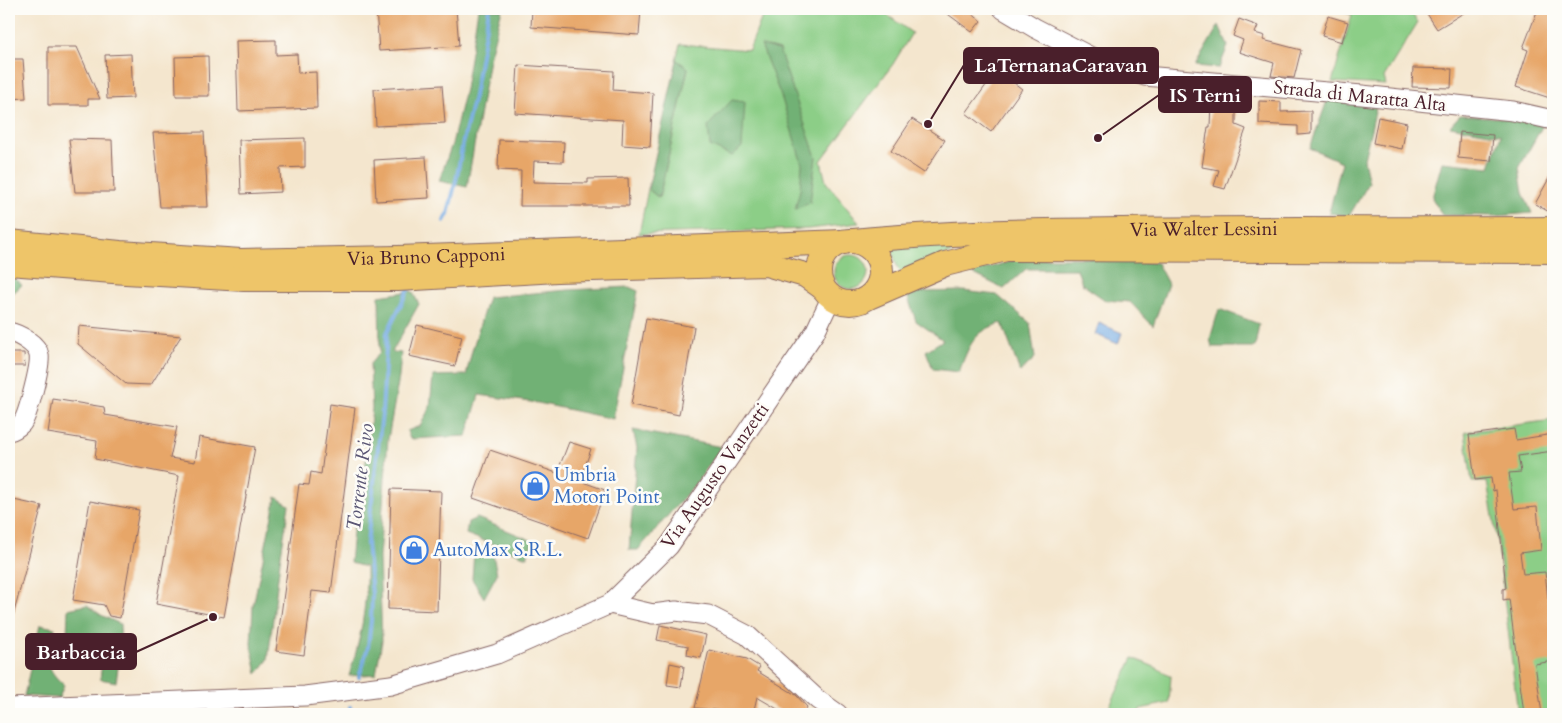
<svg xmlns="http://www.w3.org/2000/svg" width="1562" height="723" font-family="Cardo,serif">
<rect width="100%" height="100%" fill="#fdfcf7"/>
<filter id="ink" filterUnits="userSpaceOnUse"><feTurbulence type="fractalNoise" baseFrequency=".02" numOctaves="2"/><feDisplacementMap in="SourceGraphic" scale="10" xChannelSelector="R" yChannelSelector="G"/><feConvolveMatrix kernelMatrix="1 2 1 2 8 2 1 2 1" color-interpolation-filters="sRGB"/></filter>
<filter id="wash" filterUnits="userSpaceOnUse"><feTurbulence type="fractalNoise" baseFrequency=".0096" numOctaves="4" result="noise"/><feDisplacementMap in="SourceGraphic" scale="20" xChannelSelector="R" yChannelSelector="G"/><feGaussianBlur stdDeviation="1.12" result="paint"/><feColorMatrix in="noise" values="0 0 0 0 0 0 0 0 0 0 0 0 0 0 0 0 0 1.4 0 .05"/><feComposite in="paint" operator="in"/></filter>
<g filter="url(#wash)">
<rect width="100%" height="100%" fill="#f4e6ce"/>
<path fill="#8cce87" stroke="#6b7659" d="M 765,9 L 879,9 L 912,33 L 893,64 L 821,161 L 826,182 L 859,223 L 808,229 L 639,234 L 648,189 L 659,198 L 688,68 L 676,60 L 680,44 L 749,50 Z
M 1336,9 L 1408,9 L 1418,22 L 1384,77 L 1386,85 L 1332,82 L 1352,15 Z
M 980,242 L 901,272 L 898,269 L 892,250 L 893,247 Z
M834 272a17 17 0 1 1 34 0a17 17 0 1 1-34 0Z
M 1553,420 L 1553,714 L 1518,714 L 1498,545 L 1487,482 L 1472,482 L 1465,432 Z
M 1133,658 L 1157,668 L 1171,676 L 1169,703 L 1140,709 L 1139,714 L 1106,714 Z"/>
<path fill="#71b174" stroke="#5e6850" d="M 478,9 L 502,9 L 489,59 L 467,187 L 439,181 L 452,144 L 465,89 Z
M 1219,25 L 1228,46 L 1219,68 L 1195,66 Z
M 761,45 L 779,50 L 816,157 L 810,203 L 795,209 L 800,190 L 802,164 L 782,99 Z
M 677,60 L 688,68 L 659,198 L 648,189 Z
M 1328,98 L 1376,108 L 1364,159 L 1369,183 L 1349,216 L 1329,213 L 1342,162 L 1310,148 Z
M 732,100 L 745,102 L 742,147 L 732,156 L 710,146 L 708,126 Z
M 1460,115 L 1519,119 L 1543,125 L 1519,168 L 1523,193 L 1532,213 L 1495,216 L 1442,215 L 1432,198 L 1442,162 L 1490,167 L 1501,135 L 1450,126 Z
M 1021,258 L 1098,258 L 1157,263 L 1168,284 L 1153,326 L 1130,302 L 1105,300 L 1082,284 L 1077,269 L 1026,269 L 1004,289 L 972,273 Z
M 9,274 L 22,285 L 11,295 L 9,294 Z
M 629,287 L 638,291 L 613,419 L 538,403 L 479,395 L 467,436 L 410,439 L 407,431 L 420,426 L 430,407 L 433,376 L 466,375 L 472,351 L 488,297 L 568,290 Z
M 412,291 L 419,304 L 392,352 L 401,353 L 399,377 L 388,439 L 383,505 L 379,557 L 382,641 L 376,674 L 349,676 C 361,638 367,608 366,567 L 350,563 L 354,521 L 363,512 L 364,479 L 372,408 L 370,364 L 380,352 L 379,296 Z
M 963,291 L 997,295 L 1030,323 L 1035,358 L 1020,372 L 1002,323 C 973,331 969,346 959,372 L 933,369 L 926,351 L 943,340 L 916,321 L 907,295 L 919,292 Z
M 1219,309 L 1259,324 L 1255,347 L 1212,347 L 1210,339 Z
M 633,430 L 722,447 L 697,482 L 638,550 L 629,550 L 637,448 Z
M 276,497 L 289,505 L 280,561 L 268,660 L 257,674 L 251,644 L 253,606 Z
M 477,518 L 533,541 L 527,557 L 466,534 L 468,522 Z
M 474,552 L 493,555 L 497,574 L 484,598 L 472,579 Z
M 87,605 L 101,615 L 120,624 L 121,647 L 116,682 L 100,679 L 105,640 L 67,636 L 68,609 Z
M 40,625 L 55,628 C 48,655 41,665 64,685 L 59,698 L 24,696 Z"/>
<path fill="#75abe3" stroke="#606587" d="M 1099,323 L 1122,333 L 1118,344 L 1095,334 Z"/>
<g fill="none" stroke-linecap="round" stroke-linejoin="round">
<path stroke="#75abe3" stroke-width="4" d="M 444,221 L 448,214 L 457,176 L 463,141 L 474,96 L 489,9
M 359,677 L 368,647 L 371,621 L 372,594 L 367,543 L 382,413 L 387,333 L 409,288
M 350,707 L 350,714"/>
</g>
<g id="blocks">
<path fill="#e7a668" d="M 376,9 L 456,9 L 459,46 L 379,51 Z
M 532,9 L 641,9 L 639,35 L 531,27 Z
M 941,9 L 966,9 L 981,21 L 972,32 Z
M 1424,9 L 1470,9 L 1437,29 Z
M 1538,9 L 1553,10 L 1553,99 L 1516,87 L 1528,50 L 1523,48 Z
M 1328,16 L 1348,22 L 1342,42 L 1322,36 Z
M 1239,19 L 1258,26 L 1255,33 L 1265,36 L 1263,40 L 1301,50 L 1294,78 L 1271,76 L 1274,63 L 1239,52 L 1243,40 L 1233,36 Z
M 276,40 L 276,55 L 297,54 L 298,73 L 316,72 L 317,108 L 238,111 L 236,41 Z
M 48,47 L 77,47 L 100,99 L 88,99 L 88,105 L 48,105 Z
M 131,54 L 133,98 L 107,99 L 105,55 Z
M 208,56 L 209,96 L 176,96 L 175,57 Z
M 9,59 L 23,59 L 26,98 L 9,99 Z
M 518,65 L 614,71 L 613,90 L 653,93 L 650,147 L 622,145 L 623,120 L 515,113 Z
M 1413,68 L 1452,69 L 1451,88 L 1412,87 Z
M 997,70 L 1022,89 L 991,132 L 966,113 Z
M 442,85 L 445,123 L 376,126 L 374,89 Z
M 1211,101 L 1236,102 L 1236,125 L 1246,129 L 1225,189 L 1214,186 L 1219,170 L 1202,167 L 1208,127 L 1210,127 Z
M 1259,101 L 1281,102 L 1281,112 L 1311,111 L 1311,134 L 1298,135 L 1298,126 L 1259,124 Z
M 1378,117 L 1407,123 L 1402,149 L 1373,143 Z
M 912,119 L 945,140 L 924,173 L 891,151 Z
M 204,132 L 208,207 L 160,207 L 153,133 Z
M 1460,132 L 1493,135 L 1491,161 L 1458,158 Z
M 305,138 L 305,167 L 280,168 L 281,192 L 241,194 L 239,140 Z
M 69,139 L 112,140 L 114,192 L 75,192 Z
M 499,140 L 564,142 L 563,162 L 534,161 L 533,182 L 588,183 L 588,179 L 628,178 L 629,206 L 520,206 L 521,171 L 498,170 Z
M 426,157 L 429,198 L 376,201 L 374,160 Z
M 1553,171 L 1553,214 L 1535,204 Z
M 646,318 L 694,327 L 679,415 L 631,405 Z
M 417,325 L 462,336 L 455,366 L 409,356 Z
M 79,326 L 181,336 L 151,385 L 126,384 L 78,344 Z
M 9,353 L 24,353 L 25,366 L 9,366 Z
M 53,399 L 104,407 L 105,415 L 177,427 L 170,458 L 195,462 L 199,437 L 255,447 L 224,617 L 156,604 L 179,476 L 95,459 L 97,441 L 48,433 Z
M 330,404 L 355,408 L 331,593 L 312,591 L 304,655 L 276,651 L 299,484 L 309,485 L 311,472 L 321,474 Z
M 1514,429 L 1516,440 L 1553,434 L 1553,451 L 1518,456 L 1521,472 L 1509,473 L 1514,509 L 1537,507 L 1541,550 L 1520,553 L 1523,574 L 1545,572 L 1548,599 L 1551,599 L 1553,614 L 1553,661 L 1535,664 L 1542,714 L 1524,714 L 1509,599 L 1503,600 L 1503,589 L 1506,588 L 1496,490 L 1493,491 L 1491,478 L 1475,480 L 1469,435 Z
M 569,442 L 591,449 L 580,481 L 605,490 L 588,538 L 473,498 L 490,450 L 557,473 Z
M 391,489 L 441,491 L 437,611 L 388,609 Z
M 9,499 L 42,506 L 12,620 L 9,620 Z
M 90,501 L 139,510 L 120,618 L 109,616 L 104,605 L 73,600 Z
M 660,625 L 706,635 L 701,658 L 687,655 L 688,646 L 657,640 Z
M 709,650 L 747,659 L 760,667 L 757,671 L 796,695 L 807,707 L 803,714 L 786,714 L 757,697 L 753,714 L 731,714 L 732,712 L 695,708 Z
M 670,663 L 684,666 L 681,687 L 667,685 Z"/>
</g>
</g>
<g filter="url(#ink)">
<use href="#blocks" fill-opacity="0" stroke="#866564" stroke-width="1"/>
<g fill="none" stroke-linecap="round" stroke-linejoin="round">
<g stroke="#866564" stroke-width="21">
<path id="minor" d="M 1003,9 L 1035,28 L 1097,60 L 1145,76 L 1362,95 L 1513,111 L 1553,120
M 9,332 C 19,334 37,344 39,355 C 41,365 28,415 22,423 C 18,427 14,430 9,431
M 610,604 L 653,614 L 676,611 L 708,615 L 747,635 L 818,700 L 838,714
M 9,708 L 305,696 L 391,685 L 497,654 L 610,604 L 669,546 L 815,332 L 831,298"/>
</g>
<g stroke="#866564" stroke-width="26">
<g id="major">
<circle cx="850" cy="272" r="31"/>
<path id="s1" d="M 854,241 C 943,232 1033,231 1122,230 C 1266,228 1410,230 1553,229"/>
<path id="s2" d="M 9,242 L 120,253 L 241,261 L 398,258 L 844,242"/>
<path d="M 9,263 L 126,272 L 244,279 L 398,279 L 557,270 L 766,264 L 805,275 L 822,287"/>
<path d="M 871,296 L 945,264 L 1006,249 L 1553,251"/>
</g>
</g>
<use href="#minor" stroke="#fff" stroke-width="19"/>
<use href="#major" stroke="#eec569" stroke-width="24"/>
</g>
</g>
<defs>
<g id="shop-ring" transform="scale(1.4375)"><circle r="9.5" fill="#fdfcf7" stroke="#3f7fe0" stroke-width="1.5"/><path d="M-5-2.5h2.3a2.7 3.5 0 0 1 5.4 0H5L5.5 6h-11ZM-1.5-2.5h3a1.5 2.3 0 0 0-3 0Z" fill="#3f7fe0"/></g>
</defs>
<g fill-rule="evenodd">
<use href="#shop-ring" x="535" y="486"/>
<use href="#shop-ring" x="414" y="550"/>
</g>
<g text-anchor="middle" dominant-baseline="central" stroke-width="5" stroke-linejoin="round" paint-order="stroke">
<g font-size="19" fill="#4a1f2b" stroke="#fdfcf7">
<text transform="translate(1360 96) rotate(6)">Strada di Maratta Alta</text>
<text stroke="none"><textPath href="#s1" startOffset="350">Via Walter Lessini</textPath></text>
<text stroke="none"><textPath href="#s2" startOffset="418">Via Bruno Capponi</textPath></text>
<text transform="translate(715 476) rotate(-55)">Via Augusto Vanzetti</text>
</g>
<g font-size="19" fill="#366cbe" stroke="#fdfcf7" text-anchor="start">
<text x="554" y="475">Umbria<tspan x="554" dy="22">Motori Point</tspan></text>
<text x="433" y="550">AutoMax S.R.L.</text>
</g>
<g font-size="20" font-style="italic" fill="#5b5775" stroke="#fdfcf7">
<text transform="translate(360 477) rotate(-83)">Torrente Rivo</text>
</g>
</g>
<path fill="none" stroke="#4a1f2b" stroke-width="2" d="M928 124L964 65M1098 138L1159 95M213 617L136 652"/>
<g fill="#4a1f2b" stroke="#fdfcf7" stroke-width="2">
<circle cx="928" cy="124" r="5"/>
<circle cx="1098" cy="138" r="5"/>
<circle cx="213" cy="617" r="5"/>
</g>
<g fill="#4a1f2b" stroke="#4a1f2b" stroke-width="2">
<rect x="964" y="48" width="194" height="35" rx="5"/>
<rect x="1159" y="77" width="92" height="35" rx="5"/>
<rect x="26" y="634" width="110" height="35" rx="5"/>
</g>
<g font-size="20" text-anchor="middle" font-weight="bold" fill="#fff">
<text x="1061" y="72">LaTernanaCaravan</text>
<text x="1205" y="102">IS Terni</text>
<text x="81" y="659">Barbaccia</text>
</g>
<rect width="1562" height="723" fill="none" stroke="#fdfcf7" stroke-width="30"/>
</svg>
